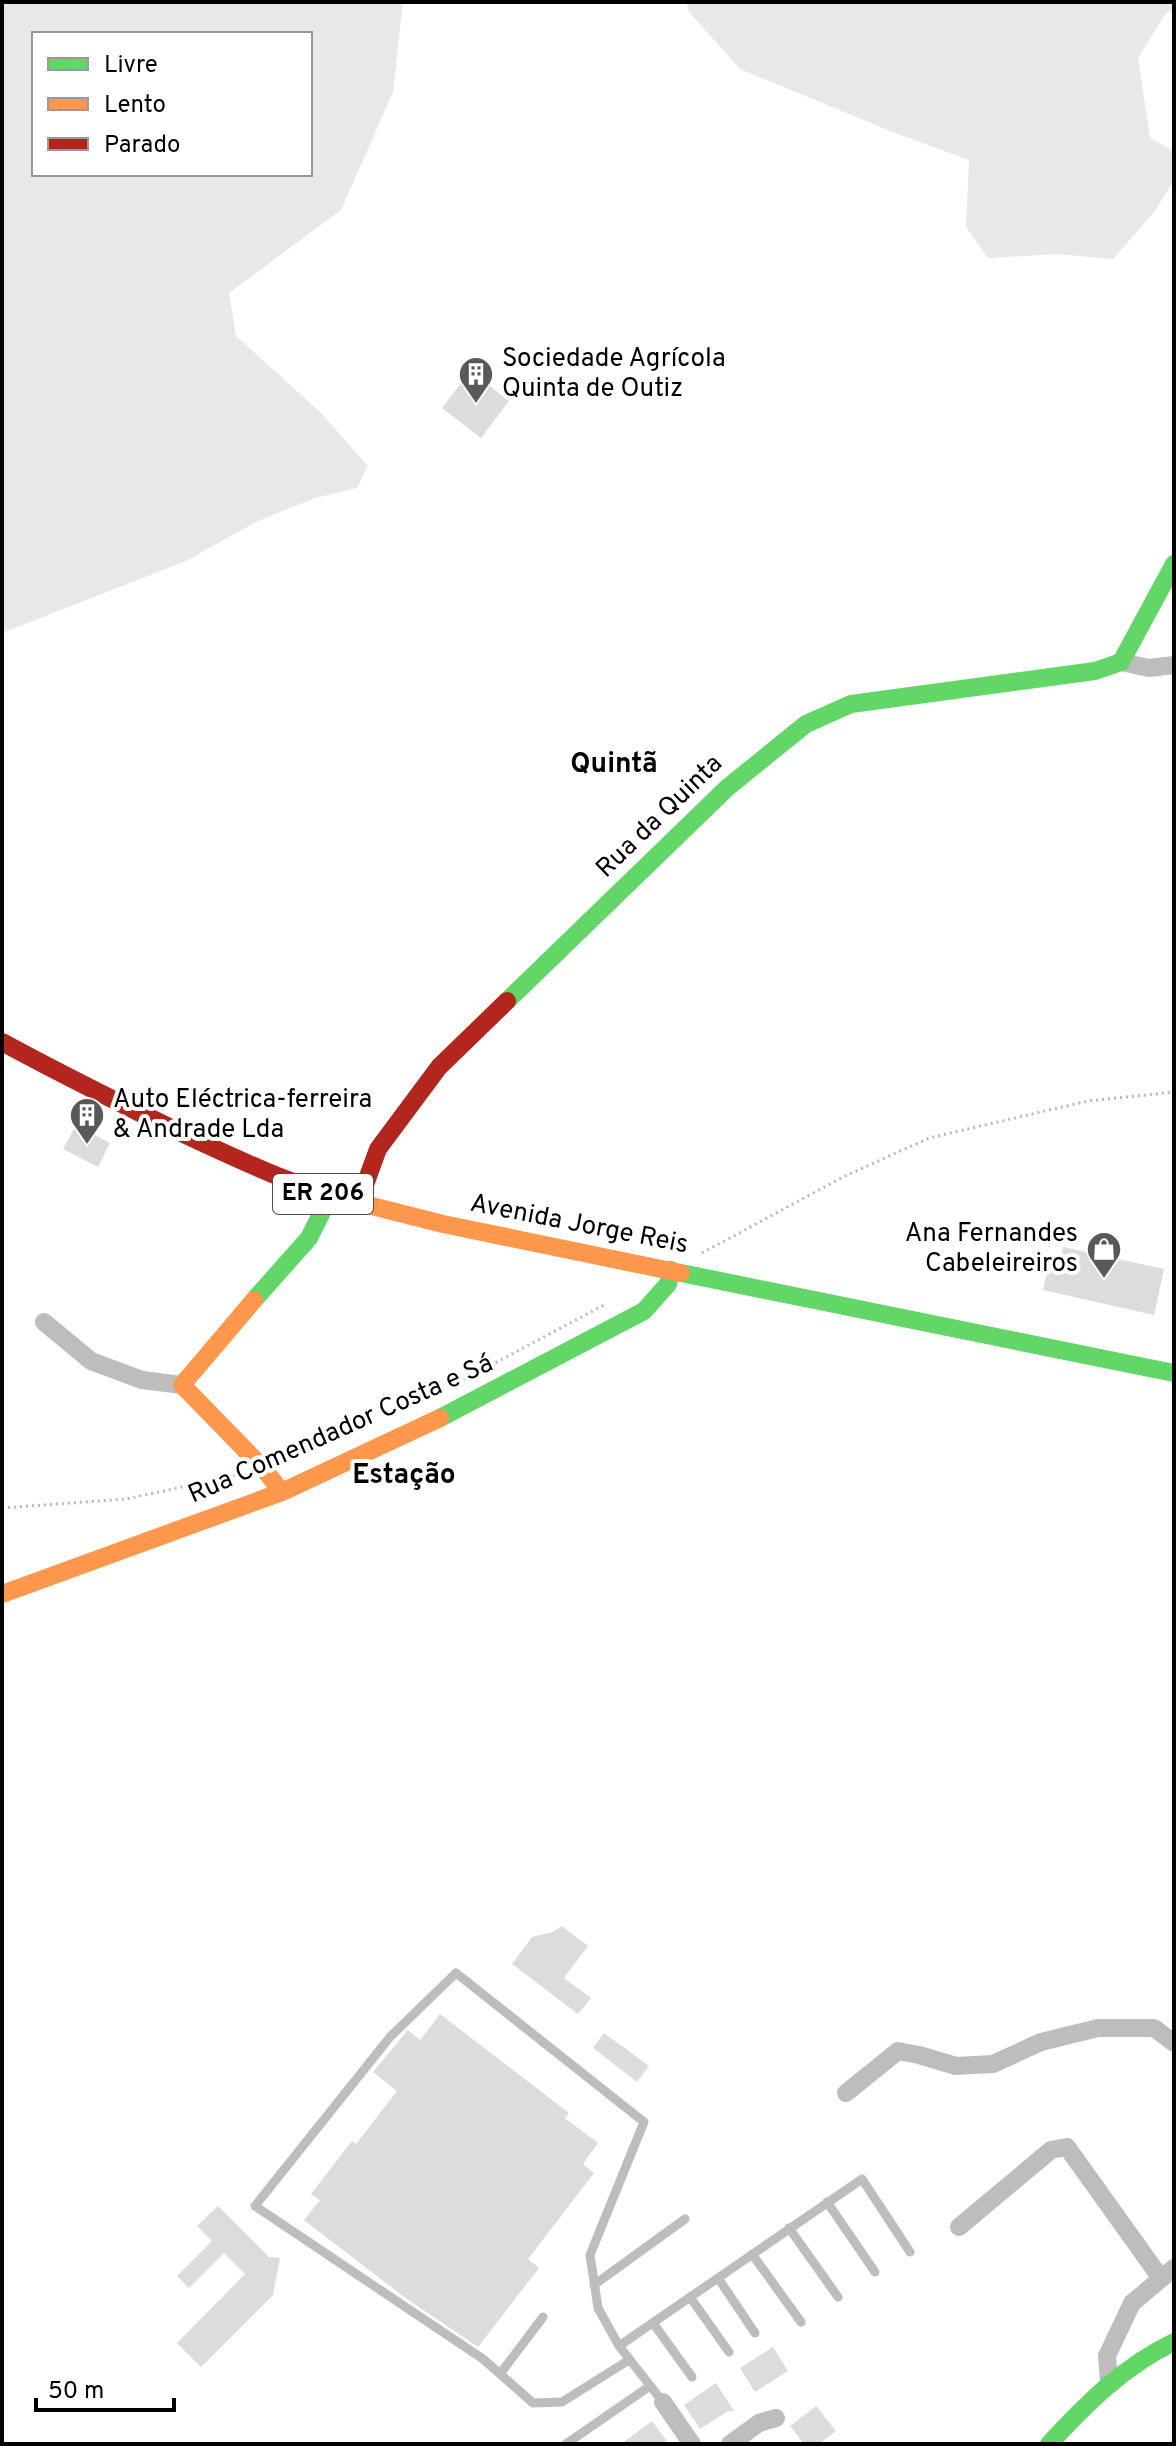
<svg xmlns="http://www.w3.org/2000/svg" width="1176" height="2446" font-family="Overpass,sans-serif">
<rect width="100%" height="100%" fill="#fff"/>
<path fill="#e8e8e8" fill-rule="evenodd" d="M 2,2 L 403,2 L 393,92 L 341,210 L 229,293 L 236,336 L 320,412 L 368,466 L 357,488 L 315,498 L 258,521 L 186,561 L 2,633 ZM 34,34 L 310,34 L 310,174 L 34,174 Z
M 687,2 L 1174,2 L 1174,10 L 1166,13 L 1138,58 L 1150,138 L 1174,151 L 1174,180 L 1155,211 L 1113,259 L 1057,254 L 988,258 L 966,227 L 969,160 L 895,133 L 740,69 L 688,11 Z"/>
<path fill="#dcdcdc" d="M 470,371 L 509,401 L 481,438 L 442,408 Z
M 76,1125 L 110,1143 L 98,1167 L 63,1149 Z
M 1063,1247 L 1164,1269 L 1154,1315 L 1043,1290 L 1050,1260 L 1054,1261 L 1056,1253 L 1061,1255 Z
M 562,1926 L 588,1946 L 564,1978 L 591,1998 L 578,2014 L 512,1964 L 532,1937 L 552,1932 Z
M 440,2014 L 569,2113 L 565,2118 L 598,2143 L 583,2164 L 594,2173 L 528,2259 L 539,2268 L 478,2347 L 404,2297 L 304,2220 L 320,2200 L 311,2194 L 352,2141 L 356,2144 L 397,2091 L 373,2072 L 408,2030 L 420,2040 Z
M 604,2033 L 649,2066 L 637,2082 L 593,2048 Z
M 218,2206 L 269,2257 L 280,2258 L 273,2295 L 201,2367 L 177,2343 L 245,2274 L 224,2253 L 189,2288 L 177,2276 L 212,2241 L 197,2226 Z
M 773,2347 L 788,2371 L 755,2392 L 740,2368 Z
M 716,2383 L 734,2411 L 728,2411 L 700,2429 L 684,2405 Z
M 816,2406 L 836,2431 L 819,2444 L 804,2444 L 790,2426 Z
M 652,2421 L 669,2444 L 621,2444 Z"/>
<g fill="none" stroke-linecap="round" stroke-linejoin="round">
<path stroke="#b8b8b8" stroke-width="3" stroke-dasharray="2 4" stroke-linecap="butt" d="M 702,1253 L 843,1177 L 929,1138 L 1088,1101 L 1174,1092
M 448,1388 L 604,1305
M 284,1461 L 311,1452
M 2,1508 L 126,1499 L 238,1475"/>
<path stroke="#bdbdbd" stroke-width="9" d="M 827,2202 L 875,2272
M 789,2228 L 838,2297
M 752,2254 L 801,2322
M 718,2278 L 755,2333
M 594,2285 L 685,2219
M 690,2297 L 729,2352
M 653,2323 L 692,2377
M 619,2346 L 862,2179 L 910,2252
M 629,2360 L 562,2402 L 533,2403 L 483,2359 L 255,2206 L 390,2037 L 456,1973 L 644,2122 L 590,2255 L 598,2308 L 619,2346 L 663,2402
M 500,2374 L 543,2317
M 566,2444 L 650,2386"/>
<path stroke="#bdbdbd" stroke-width="18" d="M 1121,662 L 1149,668 L 1174,665
M 44,1322 L 91,1361 L 142,1380 L 182,1385
M 846,2093 L 898,2051 L 919,2055 L 956,2066 L 993,2064 L 1041,2042 L 1098,2028 L 1154,2028 L 1174,2043
M 959,2227 L 1051,2150 L 1067,2147 L 1160,2277
M 1109,2382 L 1107,2356 L 1132,2303 L 1174,2268
M 663,2402 L 692,2444
M 730,2444 L 759,2423 L 776,2418"/>
<path stroke="#63d668" stroke-width="18" d="M 507,1001 L 727,788 L 806,724 L 851,704 L 1095,671 L 1121,662 L 1174,564
M 681,1273 L 1174,1373
M 254,1300 L 309,1238 L 330,1196
M 440,1418 L 644,1311 L 668,1284 L 671,1270
M 1049,2444 C 1087,2403 1124,2366 1174,2342"/>
<path stroke="#ff974d" stroke-width="18" d="M 360,1203 L 443,1224 L 681,1273
M 254,1300 L 182,1385 L 263,1468 L 282,1492
M 2,1594 L 282,1492 L 440,1418"/>
<path stroke="#b3261e" stroke-width="18" d="M 2,1042 C 65,1076 129,1108 194,1139 C 248,1164 301,1189 360,1203
M 358,1204 L 378,1149 L 439,1067 L 507,1001"/>
</g>
<defs>
<g id="building-pin" transform="scale(1.8)"><path d="M0 17L-7.5 6A9.5 9.5 0 1 1 7.5 6Z" fill="#595959" stroke="#fff"/><path d="M-4-6H4V6H1V3H-1V6H-4ZM-2.5-4.3h1.7v1.8h-1.7ZM.8-4.3h1.7v1.8H.8ZM-2.5-1h1.7V.8h-1.7ZM.8-1h1.7V.8H.8Z" fill="#fff"/></g>
<g id="shop-pin" transform="scale(1.8)"><path d="M0 17L-7.5 6A9.5 9.5 0 1 1 7.5 6Z" fill="#595959" stroke="#fff"/><path d="M-5-2.5h2.3a2.7 3.5 0 0 1 5.4 0H5L5.5 6h-11ZM-1.5-2.5h3a1.5 2.3 0 0 0-3 0Z" fill="#fff"/></g>
</defs>
<g fill-rule="evenodd">
<use href="#building-pin" x="476" y="374"/>
<use href="#building-pin" x="87" y="1115"/>
<use href="#shop-pin" x="1104" y="1249"/>
</g>
<g text-anchor="middle" dominant-baseline="central" stroke-width="8" stroke-linejoin="round" paint-order="stroke">
<rect fill="#fff" stroke="#4c4c4c" stroke-width="2" x="273" y="1174" width="100" height="40" rx="6"/>
<g font-size="24" font-weight="bold" fill="#000">
<text x="323" y="1194">ER 206</text>
</g>
<g font-size="26" fill="#000" stroke="#fff" text-anchor="start">
<text x="502" y="359">Sociedade Agrícola<tspan x="502" dy="30">Quinta de Outiz</tspan></text>
<text x="113" y="1100">Auto Eléctrica-ferreira<tspan x="113" dy="30">&amp; Andrade Lda</tspan></text>
<text x="1078" y="1234" text-anchor="end">Ana Fernandes<tspan x="1078" dy="30">Cabeleireiros</tspan></text>
</g>
<g font-size="26" fill="#000" stroke="#fff">
<text transform="translate(660 817) rotate(-44)">Rua da Quinta</text>
<text transform="translate(579 1225) rotate(11)">Avenida Jorge Reis</text>
<text transform="translate(341 1430) rotate(-24)">Rua Comendador Costa e Sá</text>
</g>
<g font-size="28" font-weight="bold" fill="#000" stroke="#fff">
<text x="614" y="765">Quintã</text>
<text x="404" y="1476">Estação</text>
</g>
</g>
<rect width="1176" height="2446" fill="none" stroke="#000000" stroke-width="8"/>
<rect x="32" y="32" width="280" height="144" fill="#ffffff" stroke="#999999" stroke-width="2"/>
<rect x="48" y="58" width="40" height="12" fill="#63d668" stroke="#999999" stroke-width="2"/>
<text x="104" y="72" font-size="24" fill="#000000">Livre</text>
<rect x="48" y="98" width="40" height="12" fill="#ff974d" stroke="#999999" stroke-width="2"/>
<text x="104" y="112" font-size="24" fill="#000000">Lento</text>
<rect x="48" y="138" width="40" height="12" fill="#b3261e" stroke="#999999" stroke-width="2"/>
<text x="104" y="152" font-size="24" fill="#000000">Parado</text>
<path d="M36 2398v12h138v-12" fill="none" stroke="#000000" stroke-width="4"/>
<text x="48" y="2398" font-size="24" fill="#000000" stroke="#ffffff" stroke-width="6" paint-order="stroke">50 m</text>
</svg>
